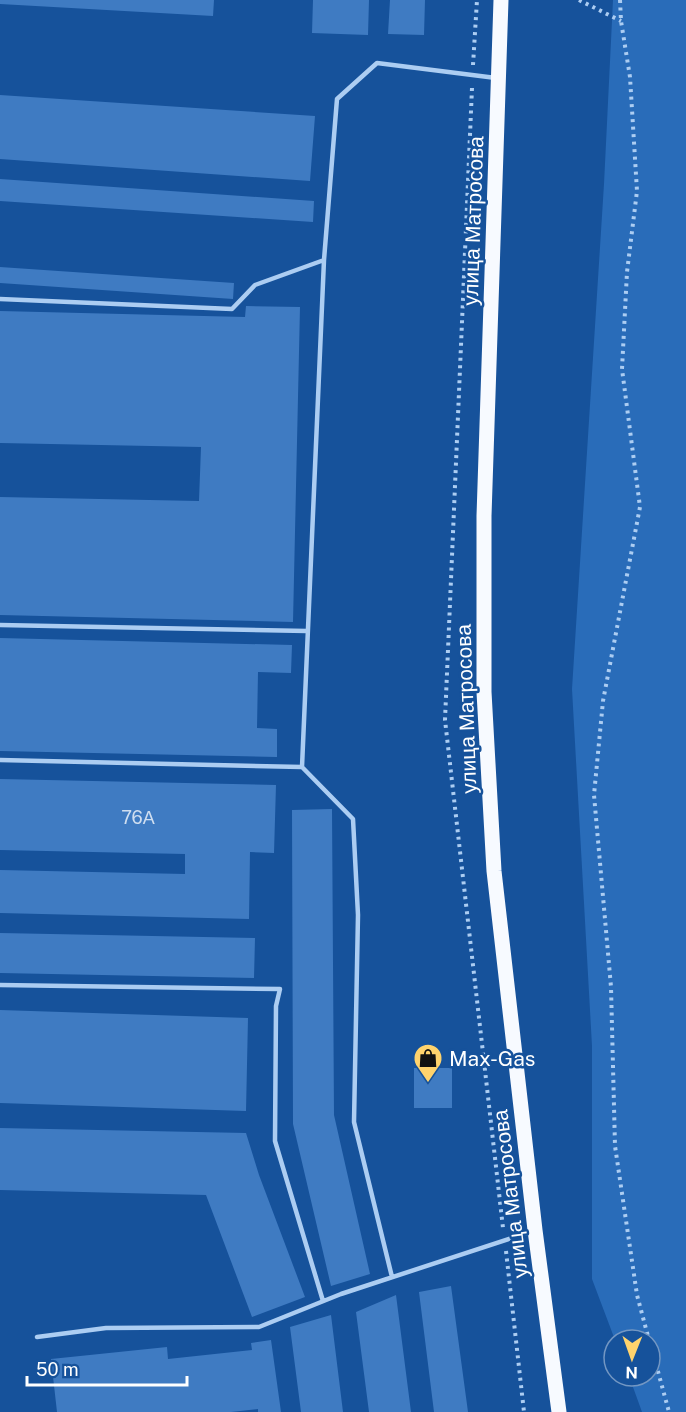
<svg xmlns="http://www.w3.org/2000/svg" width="686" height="1412" font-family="'Public Sans',sans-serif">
<rect width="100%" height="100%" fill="#16529b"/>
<path fill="#296cb9" d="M 613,0 L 686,0 L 686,1412 L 642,1412 L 629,1376 L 650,1376 L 650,1340 L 615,1340 L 592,1279 L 592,1046 L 572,689 L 604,184 Z"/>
<path fill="#3f7bc2" d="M 0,0 L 214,0 L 213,16 L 0,4 Z
M 313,0 L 369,0 L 368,35 L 312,33 Z
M 390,0 L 425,0 L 424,35 L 388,34 Z
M 0,95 L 315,116 L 310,181 L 0,159 Z
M 0,179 L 314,201 L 313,222 L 0,201 Z
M 0,267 L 234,283 L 233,299 L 0,283 Z
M 246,306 L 300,307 L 293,622 L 0,615 L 0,497 L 199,501 L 201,447 L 0,443 L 0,311 L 245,317 Z
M 0,638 L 292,645 L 291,673 L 258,672 L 257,728 L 277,729 L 277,757 L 0,751 Z
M 0,779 L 276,785 L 274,853 L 250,852 L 249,919 L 0,913 L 0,870 L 185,874 L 185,854 L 0,850 Z
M 332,809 L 334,1115 L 370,1274 L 331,1286 L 293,1124 L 292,810 Z
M 0,933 L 255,938 L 254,978 L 0,973 Z
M 0,1010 L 248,1018 L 246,1111 L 0,1103 Z
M 414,1068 L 452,1068 L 452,1108 L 414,1108 Z
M 0,1128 L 246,1133 L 259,1175 L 305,1297 L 252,1317 L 206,1195 L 0,1190 Z
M 451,1286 L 468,1412 L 434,1412 L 419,1292 Z
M 396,1295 L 411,1412 L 369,1412 L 356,1312 Z
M 331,1315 L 343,1412 L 301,1412 L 290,1327 Z
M 271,1340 L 281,1412 L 258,1412 L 258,1409 L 231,1412 L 57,1412 L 51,1359 L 167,1347 L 168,1359 L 252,1350 L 251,1343 Z"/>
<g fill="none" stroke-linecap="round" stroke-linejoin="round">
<path stroke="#accdf2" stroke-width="4" stroke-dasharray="3 4.5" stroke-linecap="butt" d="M 579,0 L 621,21
M 620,0 L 621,21 L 630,77 L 637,191 L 627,272 L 622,369 L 640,507 L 603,701 L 594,795 L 611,987 L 615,1146 L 637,1295 L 649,1340
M 473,65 L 477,0
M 472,88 L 445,720 L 503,1228
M 506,1251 L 524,1412
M 650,1342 L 669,1412"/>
<path stroke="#accdf2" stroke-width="4.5" d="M 0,299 L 232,309 L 255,285 L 324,260 L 337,99 L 377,63 L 496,78
M 0,625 L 307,631
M 0,760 L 302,767 L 353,819 L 358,915 L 354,1122 L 392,1277
M 302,767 L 324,260
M 0,985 L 280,989 L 276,1006 L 275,1141 L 323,1301
M 37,1337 L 106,1328 L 259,1327 L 341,1294 L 533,1231"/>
<path stroke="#f7faff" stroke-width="15" d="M 501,0 L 484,516 L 484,692 L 494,871 L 535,1230 L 559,1412"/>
</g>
<defs>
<g id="shop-pin" transform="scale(1.5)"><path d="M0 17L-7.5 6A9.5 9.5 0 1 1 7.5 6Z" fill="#ffd36d" stroke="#16529b"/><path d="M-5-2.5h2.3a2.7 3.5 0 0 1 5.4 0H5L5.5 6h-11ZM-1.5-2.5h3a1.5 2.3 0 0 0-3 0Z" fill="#111"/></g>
</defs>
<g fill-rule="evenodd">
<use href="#shop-pin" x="428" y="1058"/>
</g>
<g text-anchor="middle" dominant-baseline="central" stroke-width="5" stroke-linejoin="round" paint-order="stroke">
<g font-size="18" fill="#cfdef0">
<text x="138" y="817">76А</text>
</g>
<g font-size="21" fill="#fff" stroke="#16529b">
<text transform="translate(473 221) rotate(-88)">улица Матросова</text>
<text transform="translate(466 709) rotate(-92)">улица Матросова</text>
<text transform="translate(510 1194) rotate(-97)">улица Матросова</text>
</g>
<g font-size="21" fill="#fff" stroke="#16529b" text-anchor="start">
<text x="449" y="1058">Max-Gas</text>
</g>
</g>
<g transform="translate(632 1358) rotate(181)"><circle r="28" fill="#16529b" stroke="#7397c3" stroke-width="1.5"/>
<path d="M0-4.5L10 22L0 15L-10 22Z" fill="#ffd36d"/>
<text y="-9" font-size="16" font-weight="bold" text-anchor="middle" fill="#ffffff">N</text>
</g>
<path d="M27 1376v9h160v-9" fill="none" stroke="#ffffff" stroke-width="3"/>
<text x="36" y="1376" font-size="18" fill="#ffffff" stroke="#16529b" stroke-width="4.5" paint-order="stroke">50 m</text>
</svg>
